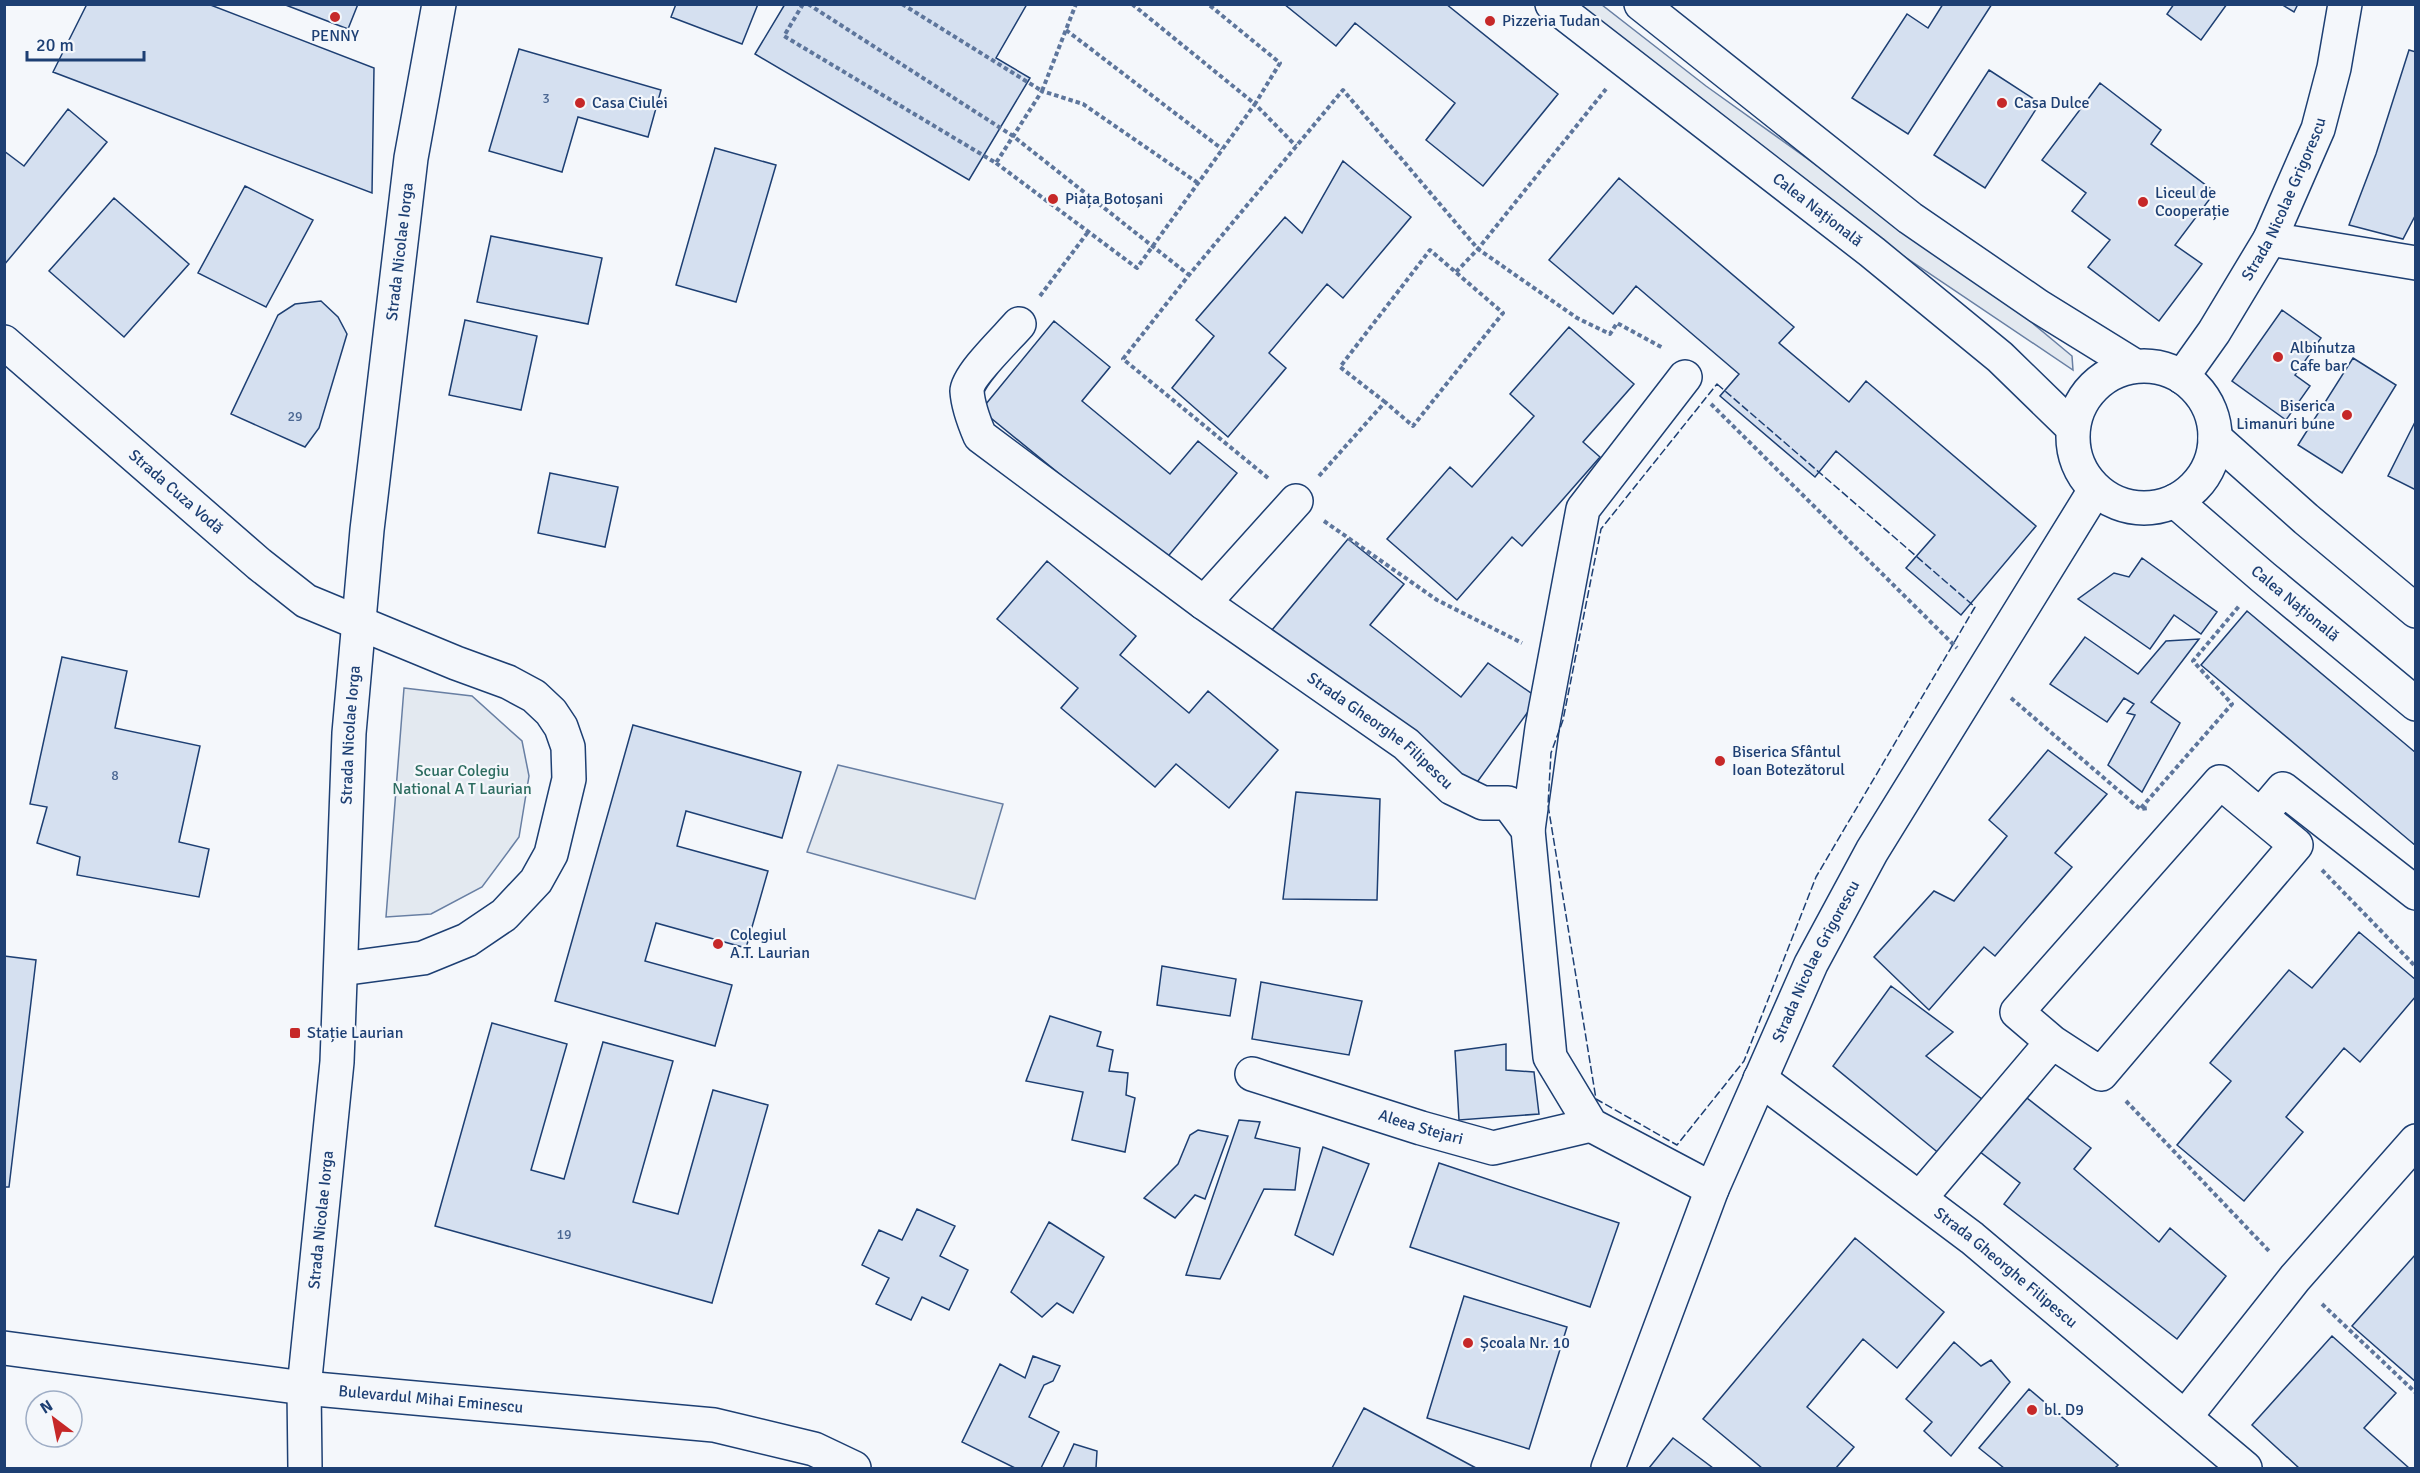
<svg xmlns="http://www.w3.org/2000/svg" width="2420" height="1473" font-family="Signika,sans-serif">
<rect width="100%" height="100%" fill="#f4f7fb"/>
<path fill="#e3e9f0" stroke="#687fa3" stroke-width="1.5" d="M 1576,5 L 1602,5 L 1706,86 L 2006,301 L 2072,356 L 2073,370 L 1893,249 Z
M 404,688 L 472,696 L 522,741 L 529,776 L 519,837 L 482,887 L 431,914 L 386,917 Z
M 838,765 L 1003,804 L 975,899 L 807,852 Z"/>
<path fill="#d5e0f0" stroke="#1d3f73" stroke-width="1.5" d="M 87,4 L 208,4 L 374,68 L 372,193 L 53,72 Z
M 283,4 L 358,4 L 348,29 Z
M 676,4 L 758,4 L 742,44 L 671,17 Z
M 785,4 L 1027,4 L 996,58 L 1030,78 L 969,180 L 755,54 Z
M 1284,4 L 1446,4 L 1558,94 L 1483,186 L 1426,140 L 1455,103 L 1355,23 L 1336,46 Z
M 1943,4 L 1992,4 L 1908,134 L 1852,98 L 1907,14 L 1928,28 Z
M 2174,4 L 2227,4 L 2201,40 L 2167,14 Z
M 2281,4 L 2298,4 L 2294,12 Z
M 519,49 L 661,90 L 648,137 L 578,117 L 562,172 L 489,151 Z
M 2409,50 L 2416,52 L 2416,214 L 2403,239 L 2349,225 L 2376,154 Z
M 1989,70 L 2040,103 L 1985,188 L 1934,155 Z
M 2100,83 L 2161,130 L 2151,144 L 2215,192 L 2175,245 L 2202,264 L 2159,321 L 2088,267 L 2110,240 L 2072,211 L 2086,193 L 2042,160 Z
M 68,109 L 107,142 L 4,265 L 4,151 L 24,166 Z
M 715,148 L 776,165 L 736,302 L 676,285 Z
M 1343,161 L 1411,217 L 1343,298 L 1327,284 L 1269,353 L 1286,368 L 1228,437 L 1172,388 L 1214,336 L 1196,320 L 1285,217 L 1302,233 Z
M 1619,178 L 1794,327 L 1779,343 L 1849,402 L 1866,381 L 2036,526 L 1961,615 L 1906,568 L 1935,535 L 1836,451 L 1815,477 L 1720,396 L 1739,374 L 1636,286 L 1613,314 L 1549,260 Z
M 245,186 L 313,220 L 266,307 L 198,273 Z
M 114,198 L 189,264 L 124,337 L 49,271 Z
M 491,236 L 602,258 L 588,324 L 477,302 Z
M 321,301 L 338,317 L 347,334 L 319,428 L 305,447 L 231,414 L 278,315 L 295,304 Z
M 2282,310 L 2321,338 L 2295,375 L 2310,386 L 2286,420 L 2232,381 Z
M 465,320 L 537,336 L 521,410 L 449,395 Z
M 1054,321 L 1110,367 L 1082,401 L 1170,474 L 1198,441 L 1237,473 L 1165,560 L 981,410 Z
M 1569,327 L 1634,384 L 1583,442 L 1600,457 L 1522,546 L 1512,537 L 1457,600 L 1387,539 L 1450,467 L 1472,487 L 1534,416 L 1510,394 Z
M 2353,358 L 2396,385 L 2342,473 L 2298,445 Z
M 2416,420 L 2416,490 L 2388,476 Z
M 550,473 L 618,487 L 605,547 L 538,533 Z
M 1348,539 L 1404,584 L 1370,625 L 1461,697 L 1488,663 L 1538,698 L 1470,792 L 1272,630 Z
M 2142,558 L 2217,612 L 2201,634 L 2174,615 L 2150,649 L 2078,599 L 2114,573 L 2129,577 Z
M 1047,561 L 1136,636 L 1120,655 L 1189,713 L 1208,691 L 1278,750 L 1229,808 L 1176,764 L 1155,787 L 1061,708 L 1078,688 L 997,619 Z
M 2247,611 L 2416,753 L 2416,846 L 2201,665 Z
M 2085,637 L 2138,674 L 2166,641 L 2199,639 L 2151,702 L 2180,723 L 2142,792 L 2108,765 L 2135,715 L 2127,713 L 2134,704 L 2124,698 L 2107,722 L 2050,684 Z
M 62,657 L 127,671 L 115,728 L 200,746 L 179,842 L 209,849 L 199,897 L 77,875 L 80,857 L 37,843 L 47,807 L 30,804 Z
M 633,725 L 801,772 L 782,838 L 686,811 L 677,846 L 768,871 L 746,948 L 656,923 L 645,961 L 732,985 L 715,1046 L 555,1001 Z
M 2048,750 L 2107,794 L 2055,853 L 2072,867 L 1995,956 L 1984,947 L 1929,1010 L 1874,957 L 1934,891 L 1954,901 L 2007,836 L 1989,820 Z
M 1296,792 L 1380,799 L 1377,900 L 1283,899 Z
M 2359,932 L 2416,980 L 2416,996 L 2360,1062 L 2344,1048 L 2286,1117 L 2303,1132 L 2244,1201 L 2177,1145 L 2231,1081 L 2210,1063 L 2289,970 L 2312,988 Z
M 4,956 L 36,960 L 9,1187 L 4,1187 Z
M 1162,966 L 1236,979 L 1230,1016 L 1157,1005 Z
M 1261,982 L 1362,1001 L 1349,1055 L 1252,1039 Z
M 1891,986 L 1953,1032 L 1926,1056 L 1983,1100 L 1941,1155 L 1833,1066 Z
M 1050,1016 L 1101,1032 L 1097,1046 L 1113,1050 L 1109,1071 L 1128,1073 L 1126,1095 L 1135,1098 L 1125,1152 L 1072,1140 L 1083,1092 L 1026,1081 Z
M 492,1023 L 567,1044 L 531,1170 L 564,1179 L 603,1042 L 673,1061 L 633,1202 L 678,1214 L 713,1090 L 768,1105 L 712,1303 L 435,1226 Z
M 1506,1044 L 1506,1070 L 1534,1072 L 1539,1114 L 1459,1120 L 1455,1051 Z
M 2023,1095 L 2091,1148 L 2074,1169 L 2159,1242 L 2170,1228 L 2226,1276 L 2177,1339 L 2004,1204 L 2020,1183 L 1979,1151 Z
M 1239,1120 L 1260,1122 L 1255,1138 L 1300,1148 L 1295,1190 L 1264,1189 L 1220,1279 L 1186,1275 Z
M 1198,1130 L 1228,1136 L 1205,1199 L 1195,1195 L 1175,1218 L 1144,1198 L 1178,1164 L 1190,1135 Z
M 1323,1147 L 1369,1164 L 1333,1255 L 1295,1235 Z
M 1439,1163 L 1619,1223 L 1590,1307 L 1410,1247 Z
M 917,1209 L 955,1226 L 940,1256 L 968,1270 L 949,1310 L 922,1297 L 911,1320 L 876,1304 L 889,1278 L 862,1265 L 879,1230 L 902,1240 Z
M 1049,1222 L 1104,1257 L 1073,1313 L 1057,1303 L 1042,1317 L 1011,1292 Z
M 1855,1238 L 1944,1312 L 1897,1368 L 1863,1339 L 1807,1407 L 1854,1447 L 1836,1468 L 1762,1468 L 1703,1419 Z
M 2415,1255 L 2416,1256 L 2416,1382 L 2352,1326 Z
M 1464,1296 L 1567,1327 L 1529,1449 L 1427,1418 Z
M 2332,1336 L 2396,1393 L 2364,1428 L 2409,1468 L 2299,1468 L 2252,1425 Z
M 1954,1342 L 1981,1366 L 1991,1360 L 2010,1382 L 1951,1456 L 1924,1431 L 1932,1422 L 1906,1399 Z
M 1033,1356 L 1060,1366 L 1053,1381 L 1044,1385 L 1029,1417 L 1059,1432 L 1041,1468 L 1015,1468 L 962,1442 L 1000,1364 L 1025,1378 Z
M 2029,1389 L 2118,1465 L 2115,1468 L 2004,1468 L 1979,1448 Z
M 1364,1408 L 1476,1468 L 1332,1468 Z
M 1673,1438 L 1713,1468 L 1649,1468 Z
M 1074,1444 L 1097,1451 L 1096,1468 L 1063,1468 Z"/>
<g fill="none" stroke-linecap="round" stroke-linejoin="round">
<g stroke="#1d3f73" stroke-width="36">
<g id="minor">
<path d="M 2270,239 L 2416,263"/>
<path id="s1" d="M 1019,324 C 1008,337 967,376 967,391 C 968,407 974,422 980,436 L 1204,603 L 1406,744 L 1452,788 L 1483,803 L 1508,803 L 1528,830 L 1550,1057 L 1591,1125 L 1712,1189"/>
<path id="s2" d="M 4,342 L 259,564 L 306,601 L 456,663 L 508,682 L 534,696 L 551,712 L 561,727 L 568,747 L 569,779 L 551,854 L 536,881 L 504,915 L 467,940 L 423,958 L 341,969"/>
<path id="s3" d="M 2182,377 L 2214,332 L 2270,239 L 2318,129 L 2334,68 L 2345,4"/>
<path d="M 1204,603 L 1296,501"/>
<path d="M 2261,815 L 2283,789 L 2416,893"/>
<path d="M 1528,830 L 1542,728 L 1583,509 L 1685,377"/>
<path id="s4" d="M 1252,1074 L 1421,1128 L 1493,1148 L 1591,1125"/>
<path id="s5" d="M 1760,1079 L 1972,1238 L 2245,1468"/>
<path d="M 1920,1198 L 2052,1042 L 2101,1074 L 2296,845 L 2220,782 L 2017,1012 L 2052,1042"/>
<path d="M 2185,1417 L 2295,1278 L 2416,1141"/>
<path id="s6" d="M 1608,1468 L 1712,1189 L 1811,964 L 1872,851 L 2095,490"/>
</g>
</g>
<g stroke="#1d3f73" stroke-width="36">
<g id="major">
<path id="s7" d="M 1552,4 L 1872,252 L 2000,357 L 2073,428"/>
<path d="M 1641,4 L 1910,218 L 2038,306 L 2135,366"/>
<circle cx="2144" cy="437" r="71"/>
<path d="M 2215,438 L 2306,519 L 2416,611"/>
<path id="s8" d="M 2175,501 L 2263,577 L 2416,704"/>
<path id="s9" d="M 4,1348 L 304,1388 L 714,1425 L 814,1449 L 854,1468"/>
<path id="s10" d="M 305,1468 L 304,1388 L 337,1062 L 349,733 L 367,530 L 411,158 L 439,4"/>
</g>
</g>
<path stroke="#5e769c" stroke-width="4" stroke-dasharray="4.5 3" stroke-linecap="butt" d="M 803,4 L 784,36 L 996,163 L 1042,91 L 1083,104 L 1198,183
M 808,4 L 1013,136 L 1189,275
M 902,4 L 1042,91 L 1076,4
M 1132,4 L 1255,104 L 1280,63 L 1208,4
M 1066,30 L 1222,149
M 996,163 L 1137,268 L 1255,104 L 1296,146
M 1456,272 L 1478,249 L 1606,89
M 1040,296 L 1088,232
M 1711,404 L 1957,648
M 1319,476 L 1385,402 L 1413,426 L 1503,313 L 1430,250 L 1340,367 L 1385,402
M 1268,478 L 1123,359 L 1189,275 L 1343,90 L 1478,249 L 1577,318 L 1610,334 L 1617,323 L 1663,348
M 1324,521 L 1437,600 L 1522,643
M 2011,698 L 2140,809 L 2148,808
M 2141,808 L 2232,704 L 2193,661 L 2240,605
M 2322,870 L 2416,967
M 2126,1101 L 2270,1252
M 2322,1304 L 2416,1393"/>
<use href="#minor" stroke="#f4f7fb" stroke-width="33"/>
<use href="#major" stroke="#f4f7fb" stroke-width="33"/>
<path stroke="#1d3f73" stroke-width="1.5" stroke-dasharray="8 3" stroke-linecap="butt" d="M 1717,384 L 1975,607 L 1816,877 L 1744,1061 L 1677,1145 L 1596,1099 L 1548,805 L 1551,753 L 1563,720 L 1601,529 Z"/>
</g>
<g fill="#c62828" stroke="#f4f7fb" stroke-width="2">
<circle cx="335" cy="17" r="6"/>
<circle cx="1490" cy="21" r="6"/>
<circle cx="580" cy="103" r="6"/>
<circle cx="2002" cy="103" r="6"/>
<circle cx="1053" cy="199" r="6"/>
<circle cx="2143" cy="202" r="6"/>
<circle cx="2278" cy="357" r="6"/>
<circle cx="2347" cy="415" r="6"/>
<circle cx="1720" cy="761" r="6"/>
<circle cx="718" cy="944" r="6"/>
<rect x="289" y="1027" width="12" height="12" rx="3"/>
<circle cx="1468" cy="1343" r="6"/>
<circle cx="2032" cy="1410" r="6"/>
</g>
<g text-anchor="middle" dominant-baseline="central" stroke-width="4.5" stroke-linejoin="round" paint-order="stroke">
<g font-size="14" fill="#4b6792">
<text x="546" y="98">3</text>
<text x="295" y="416">29</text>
<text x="115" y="775">8</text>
<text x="564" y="1234">19</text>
</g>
<g font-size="16" fill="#1d3f73" stroke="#f4f7fb" text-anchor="start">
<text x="1502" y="21">Pizzeria Tudan</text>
<text x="335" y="36" text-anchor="middle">PENNY</text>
<text x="592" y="103">Casa Ciulei</text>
<text x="2014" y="103">Casa Dulce</text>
<text x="2155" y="193">Liceul de<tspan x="2155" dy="18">Cooperație</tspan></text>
<text x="1065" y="199">Piața Botoșani</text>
<text x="2290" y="348">Albinutza<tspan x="2290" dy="18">Cafe bar</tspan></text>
<text x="2335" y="406" text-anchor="end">Biserica<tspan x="2335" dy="18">Limanuri bune</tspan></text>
<text x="1732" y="752">Biserica Sfântul<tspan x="1732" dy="18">Ioan Botezătorul</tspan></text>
<text x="730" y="935">Colegiul<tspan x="730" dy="18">A.T. Laurian</tspan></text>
<text x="307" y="1033">Stație Laurian</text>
<text x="1480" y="1343">Școala Nr. 10</text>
<text x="2044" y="1410">bl. D9</text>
</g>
<g font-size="16" fill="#1d3f73" stroke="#f4f7fb">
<text stroke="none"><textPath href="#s3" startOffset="206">Strada Nicolae Grigorescu</textPath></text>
<text stroke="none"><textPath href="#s7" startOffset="336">Calea Națională</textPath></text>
<text stroke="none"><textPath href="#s10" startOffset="1221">Strada Nicolae Iorga</textPath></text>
<text stroke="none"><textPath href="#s2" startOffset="228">Strada Cuza Vodă</textPath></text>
<text stroke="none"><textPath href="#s8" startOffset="158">Calea Națională</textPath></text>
<text stroke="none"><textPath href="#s1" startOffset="630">Strada Gheorghe Filipescu</textPath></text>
<text stroke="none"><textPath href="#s10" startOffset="735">Strada Nicolae Iorga</textPath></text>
<text stroke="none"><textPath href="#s6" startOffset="548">Strada Nicolae Grigorescu</textPath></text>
<text stroke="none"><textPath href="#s4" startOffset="177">Aleea Stejari</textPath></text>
<text stroke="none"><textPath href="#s10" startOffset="249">Strada Nicolae Iorga</textPath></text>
<text stroke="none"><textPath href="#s5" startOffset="310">Strada Gheorghe Filipescu</textPath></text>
<text stroke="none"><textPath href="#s9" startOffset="430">Bulevardul Mihai Eminescu</textPath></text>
</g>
<g font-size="16" fill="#2c6c60" stroke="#f4f7fb">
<text x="462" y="771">Scuar Colegiu<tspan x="462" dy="18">National A T Laurian</tspan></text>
</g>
</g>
<rect width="2420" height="1473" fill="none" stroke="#1d3f73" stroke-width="12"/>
<g transform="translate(54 1419) rotate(328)"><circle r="28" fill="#f4f7fb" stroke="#9eadc5" stroke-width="1.5"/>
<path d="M0-4.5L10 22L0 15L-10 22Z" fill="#c62828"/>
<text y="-9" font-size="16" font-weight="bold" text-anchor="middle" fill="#1d3f73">N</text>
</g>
<path d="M27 51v9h117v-9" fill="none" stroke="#1d3f73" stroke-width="3"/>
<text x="36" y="51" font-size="18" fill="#1d3f73" stroke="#f4f7fb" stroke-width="4.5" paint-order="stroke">20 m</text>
</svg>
